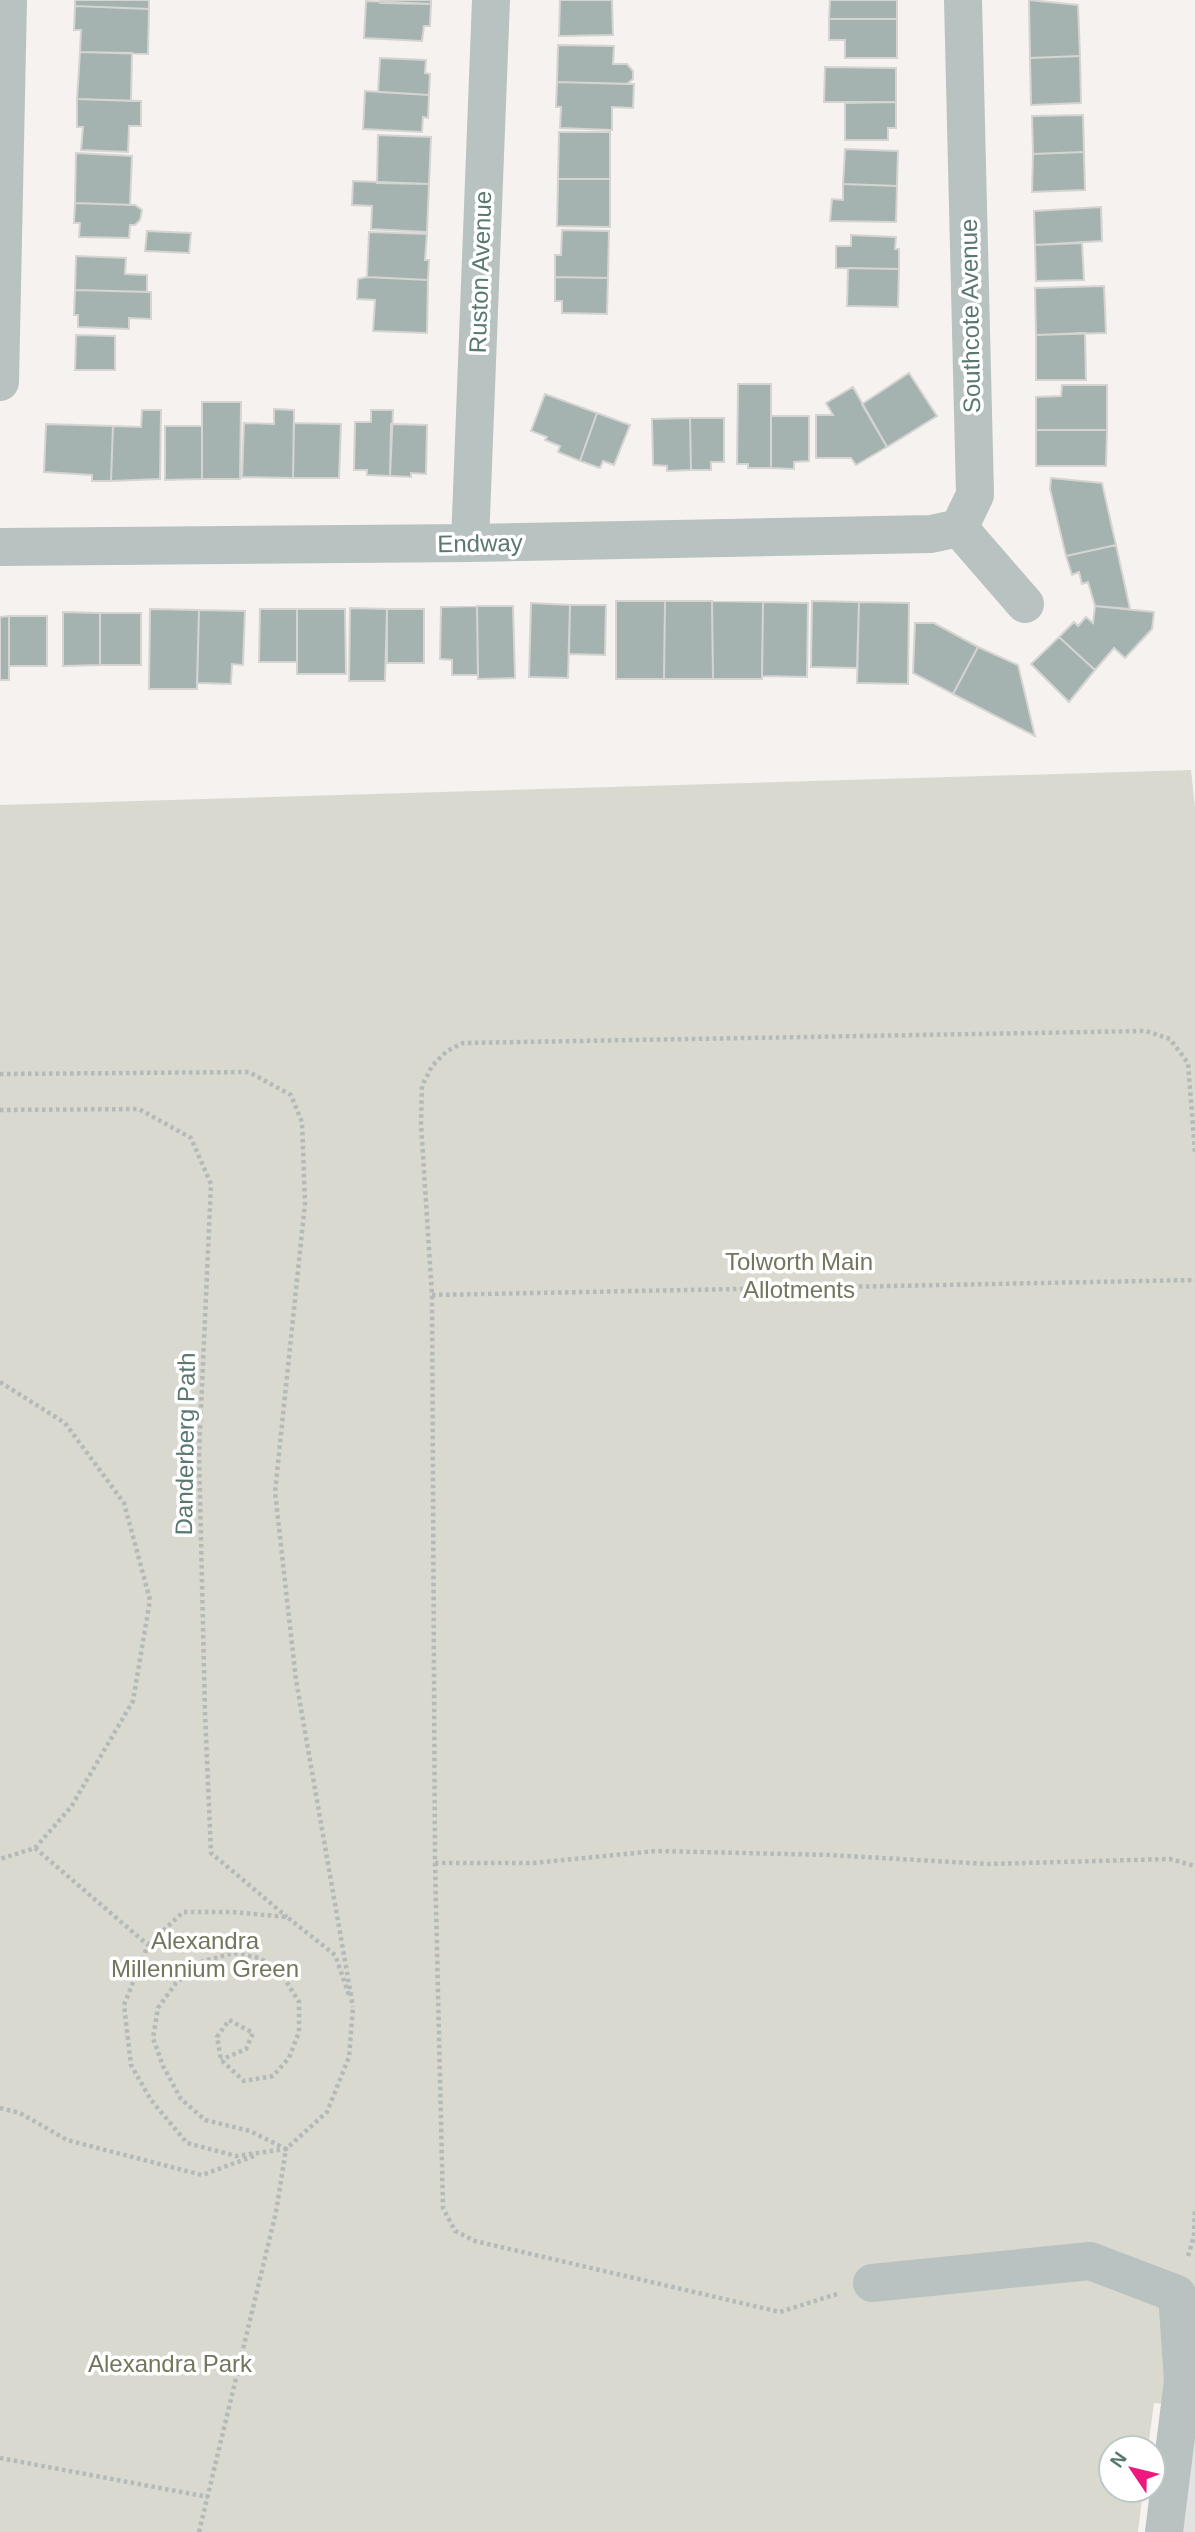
<svg xmlns="http://www.w3.org/2000/svg" width="1195" height="2532" font-family="Arial,sans-serif">
<rect width="100%" height="100%" fill="#f5f2f0"/>
<path fill="#e2e3e1" d="M 1195,2415 L 1195,2532 L 1181,2532 Z"/>
<path fill="#dad9cf" d="M 1191,770 L 1195,808 L 1195,2407 L 1154,2403 L 1148,2448 L 1111,2448 L 1111,2490 L 1143,2490 L 1138,2532 L 0,2532 L 0,805 Z"/>
<path fill="#a4b3af" stroke="#d6d4d3" stroke-width="2" d="M 75,0 L 149,0 L 149,9 L 75,6 Z
M 380,0 L 431,0 L 431,4 L 380,3 Z
M 560,0 L 612,0 L 613,35 L 559,36 Z
M 830,0 L 897,0 L 897,19 L 829,19 Z
M 1029,0 L 1078,5 L 1080,56 L 1030,58 Z
M 366,1 L 431,4 L 430,26 L 424,26 L 422,41 L 364,38 Z
M 75,6 L 149,9 L 148,54 L 80,52 L 81,30 L 74,30 Z
M 829,19 L 897,19 L 897,58 L 845,58 L 845,40 L 829,40 Z
M 558,45 L 614,46 L 613,64 L 627,64 L 633,71 L 633,79 L 627,84 L 557,82 Z
M 80,52 L 132,53 L 131,101 L 77,99 Z
M 1080,56 L 1081,103 L 1031,105 L 1030,58 Z
M 380,58 L 426,60 L 425,73 L 430,74 L 429,95 L 378,92 Z
M 825,67 L 896,68 L 896,102 L 824,102 Z
M 557,82 L 634,84 L 633,108 L 612,107 L 612,130 L 560,128 L 561,107 L 556,107 Z
M 365,91 L 429,95 L 428,118 L 423,117 L 422,132 L 363,129 Z
M 77,99 L 141,101 L 141,126 L 129,126 L 128,152 L 81,150 L 83,127 L 77,127 Z
M 896,102 L 896,128 L 888,128 L 888,140 L 845,140 L 845,103 Z
M 1083,115 L 1084,152 L 1033,154 L 1032,116 Z
M 559,132 L 610,132 L 610,179 L 558,179 Z
M 378,135 L 431,137 L 429,184 L 377,183 Z
M 845,149 L 898,151 L 897,186 L 843,184 Z
M 1084,152 L 1085,190 L 1032,192 L 1033,154 Z
M 76,153 L 132,156 L 130,205 L 75,203 Z
M 558,179 L 610,179 L 610,227 L 557,226 Z
M 353,181 L 429,184 L 427,232 L 371,229 L 372,206 L 352,205 Z
M 843,184 L 897,186 L 896,222 L 830,221 L 832,199 L 843,200 Z
M 75,203 L 135,205 L 142,210 L 140,220 L 135,225 L 130,225 L 129,238 L 79,237 L 80,223 L 74,223 Z
M 1101,207 L 1102,241 L 1035,245 L 1034,211 Z
M 562,230 L 609,231 L 608,278 L 555,277 L 555,255 L 561,255 Z
M 147,231 L 191,233 L 189,253 L 145,251 Z
M 369,232 L 427,234 L 425,260 L 429,260 L 428,280 L 367,277 Z
M 851,235 L 896,237 L 895,249 L 899,249 L 899,269 L 836,268 L 836,246 L 851,246 Z
M 1082,243 L 1084,280 L 1036,281 L 1035,245 Z
M 76,256 L 126,258 L 125,274 L 147,275 L 147,292 L 75,290 Z
M 848,268 L 899,269 L 898,307 L 847,306 Z
M 367,277 L 428,280 L 427,333 L 373,331 L 375,300 L 357,299 L 358,279 Z
M 555,277 L 608,278 L 607,314 L 562,313 L 562,301 L 555,301 Z
M 1104,286 L 1106,333 L 1036,335 L 1035,288 Z
M 75,290 L 151,292 L 151,319 L 129,318 L 129,329 L 78,327 L 78,315 L 74,315 Z
M 1085,333 L 1086,380 L 1036,380 L 1036,335 Z
M 76,335 L 115,336 L 115,370 L 75,370 Z
M 909,373 L 937,416 L 887,447 L 862,404 Z
M 738,384 L 771,384 L 771,468 L 748,468 L 748,464 L 737,464 Z
M 1062,385 L 1107,385 L 1107,430 L 1036,430 L 1036,397 L 1061,396 Z
M 853,387 L 887,447 L 856,465 L 851,458 L 816,458 L 816,415 L 833,415 L 826,403 Z
M 545,394 L 597,413 L 580,461 L 558,452 L 560,446 L 545,440 L 547,437 L 531,431 Z
M 202,402 L 241,402 L 240,479 L 202,479 Z
M 274,409 L 294,410 L 293,478 L 242,477 L 244,423 L 274,424 Z
M 142,410 L 161,410 L 160,479 L 111,481 L 113,426 L 141,427 Z
M 371,410 L 393,410 L 390,476 L 367,475 L 367,470 L 354,470 L 355,422 L 371,422 Z
M 597,413 L 630,425 L 614,465 L 603,461 L 600,468 L 580,461 Z
M 771,416 L 809,416 L 809,461 L 794,462 L 794,469 L 771,468 Z
M 690,418 L 724,418 L 724,462 L 711,462 L 711,470 L 691,470 Z
M 690,418 L 691,470 L 667,471 L 667,466 L 653,465 L 652,419 Z
M 294,423 L 341,424 L 339,478 L 293,478 Z
M 46,424 L 113,426 L 111,481 L 92,481 L 92,475 L 44,472 Z
M 391,424 L 427,425 L 426,474 L 411,473 L 411,477 L 390,476 Z
M 165,426 L 202,426 L 202,479 L 165,480 Z
M 1036,430 L 1107,430 L 1106,466 L 1036,466 Z
M 1051,478 L 1102,483 L 1116,545 L 1066,556 L 1050,489 Z
M 1116,545 L 1130,609 L 1095,606 L 1088,582 L 1082,584 L 1079,572 L 1072,575 L 1066,556 Z
M 616,601 L 665,601 L 664,679 L 616,679 Z
M 665,601 L 712,601 L 713,679 L 664,679 Z
M 712,601 L 763,602 L 762,679 L 713,679 Z
M 812,601 L 859,602 L 857,668 L 811,667 Z
M 763,602 L 808,603 L 807,677 L 762,676 Z
M 859,602 L 909,603 L 908,684 L 857,683 Z
M 531,603 L 570,605 L 568,678 L 529,677 Z
M 570,605 L 606,605 L 605,655 L 569,654 Z
M 477,606 L 478,675 L 452,675 L 452,660 L 440,659 L 441,607 Z
M 477,606 L 513,606 L 515,678 L 478,679 Z
M 1095,606 L 1154,612 L 1152,629 L 1125,658 L 1114,648 L 1095,670 L 1059,637 L 1074,622 L 1078,626 L 1086,617 L 1093,623 Z
M 350,608 L 387,609 L 385,681 L 349,681 Z
M 150,609 L 199,610 L 197,689 L 149,689 Z
M 260,609 L 297,609 L 297,662 L 259,662 Z
M 297,609 L 345,609 L 346,674 L 297,674 Z
M 387,609 L 424,609 L 424,663 L 387,663 Z
M 199,610 L 245,611 L 243,665 L 232,664 L 231,684 L 197,683 Z
M 63,612 L 100,613 L 100,665 L 63,666 Z
M 100,613 L 141,613 L 141,665 L 100,665 Z
M 9,616 L 9,680 L 0,680 L 0,617 Z
M 9,616 L 47,616 L 47,666 L 9,666 Z
M 915,623 L 934,623 L 978,647 L 953,694 L 913,673 Z
M 1059,637 L 1095,670 L 1069,702 L 1031,664 Z
M 978,647 L 1018,665 L 1035,736 L 953,694 Z"/>
<g fill="none" stroke-linecap="round" stroke-linejoin="round">
<path stroke="#b3bab9" stroke-width="4.5" stroke-dasharray="3.5 3.5" stroke-linecap="butt" d="M 0,1074 L 249,1072 L 291,1095 L 302,1122 L 305,1203 L 275,1492 L 296,1680 L 353,2007
M 0,1110 L 139,1109 L 191,1138 L 211,1184 L 199,1453 L 205,1713 L 211,1853 L 287,1917
M 432,1295 L 1195,1280
M 0,1382 L 65,1423 L 124,1503 L 150,1600 L 133,1701 L 71,1807 L 35,1848 L 0,1859
M 35,1848 L 148,1945 L 124,2005 L 131,2065 L 151,2100 L 187,2143 L 236,2156 L 286,2149 L 327,2112 L 349,2057 L 353,2007
M 435,1863 L 533,1863 L 656,1851 L 829,1855 L 988,1864 L 1170,1859 L 1195,1866
M 148,1945 L 183,1912 L 232,1912 L 287,1917 L 335,1955 L 349,1995
M 0,2108 L 20,2113 L 67,2140 L 202,2175 L 254,2156
M 1188,2256 L 1194,2236 L 1195,2209
M 837,2294 L 780,2312 L 475,2241 L 455,2231 L 443,2208 L 435,1863 L 432,1295 L 421,1124 L 422,1086 L 432,1066 L 447,1051 L 463,1043 L 1146,1031 L 1170,1039 L 1188,1063 L 1195,1152
M 0,2458 L 208,2497
M 199,2532 L 276,2212 L 286,2149 L 250,2131 L 205,2120 L 181,2099 L 163,2066 L 153,2038 L 158,2008 L 176,1983 L 203,1961 L 234,1953 L 260,1958 L 281,1973 L 299,2002 L 299,2032 L 289,2058 L 273,2076 L 244,2081 L 221,2060 L 217,2037 L 229,2020 L 253,2033 L 246,2049 L 221,2060"/>
<path stroke="#b8c2c0" stroke-width="38" d="M 0,382 L 8,0
M 959,528 L 975,495 L 963,0
M 959,528 L 1025,604
M 470,543 L 491,0
M 0,547 L 470,543 L 931,534 L 959,528
M 872,2283 L 1090,2261 L 1177,2294 L 1183,2381 L 1164,2532"/>
</g>
<g text-anchor="middle" dominant-baseline="central" stroke-width="7" stroke-linejoin="round" paint-order="stroke">
<g font-size="24" fill="#5a7870" stroke="#fff">
<text transform="translate(480 272) rotate(-88)">Ruston Avenue</text>
<text transform="translate(970 316) rotate(-91)">Southcote Avenue</text>
<text transform="translate(480 543) rotate(-1)">Endway</text>
<text transform="translate(185 1444) rotate(-89)">Danderberg Path</text>
</g>
<g font-size="24" fill="#73755d" stroke="#fff">
<text x="799" y="1261">Tolworth Main<tspan x="799" dy="28">Allotments</tspan></text>
<text x="205" y="1940">Alexandra<tspan x="205" dy="28">Millennium Green</tspan></text>
<text x="170" y="2363">Alexandra Park</text>
</g>
</g>
<g transform="translate(1132 2469) rotate(305)"><circle r="33" fill="#ffffff" stroke="#bdc9c6" stroke-width="2"/>
<path d="M0-5L12 26L0 18L-12 26Z" fill="#ed197c"/>
<text y="-10" font-size="19" font-weight="bold" text-anchor="middle" fill="#5a7870">N</text>
</g>
</svg>
